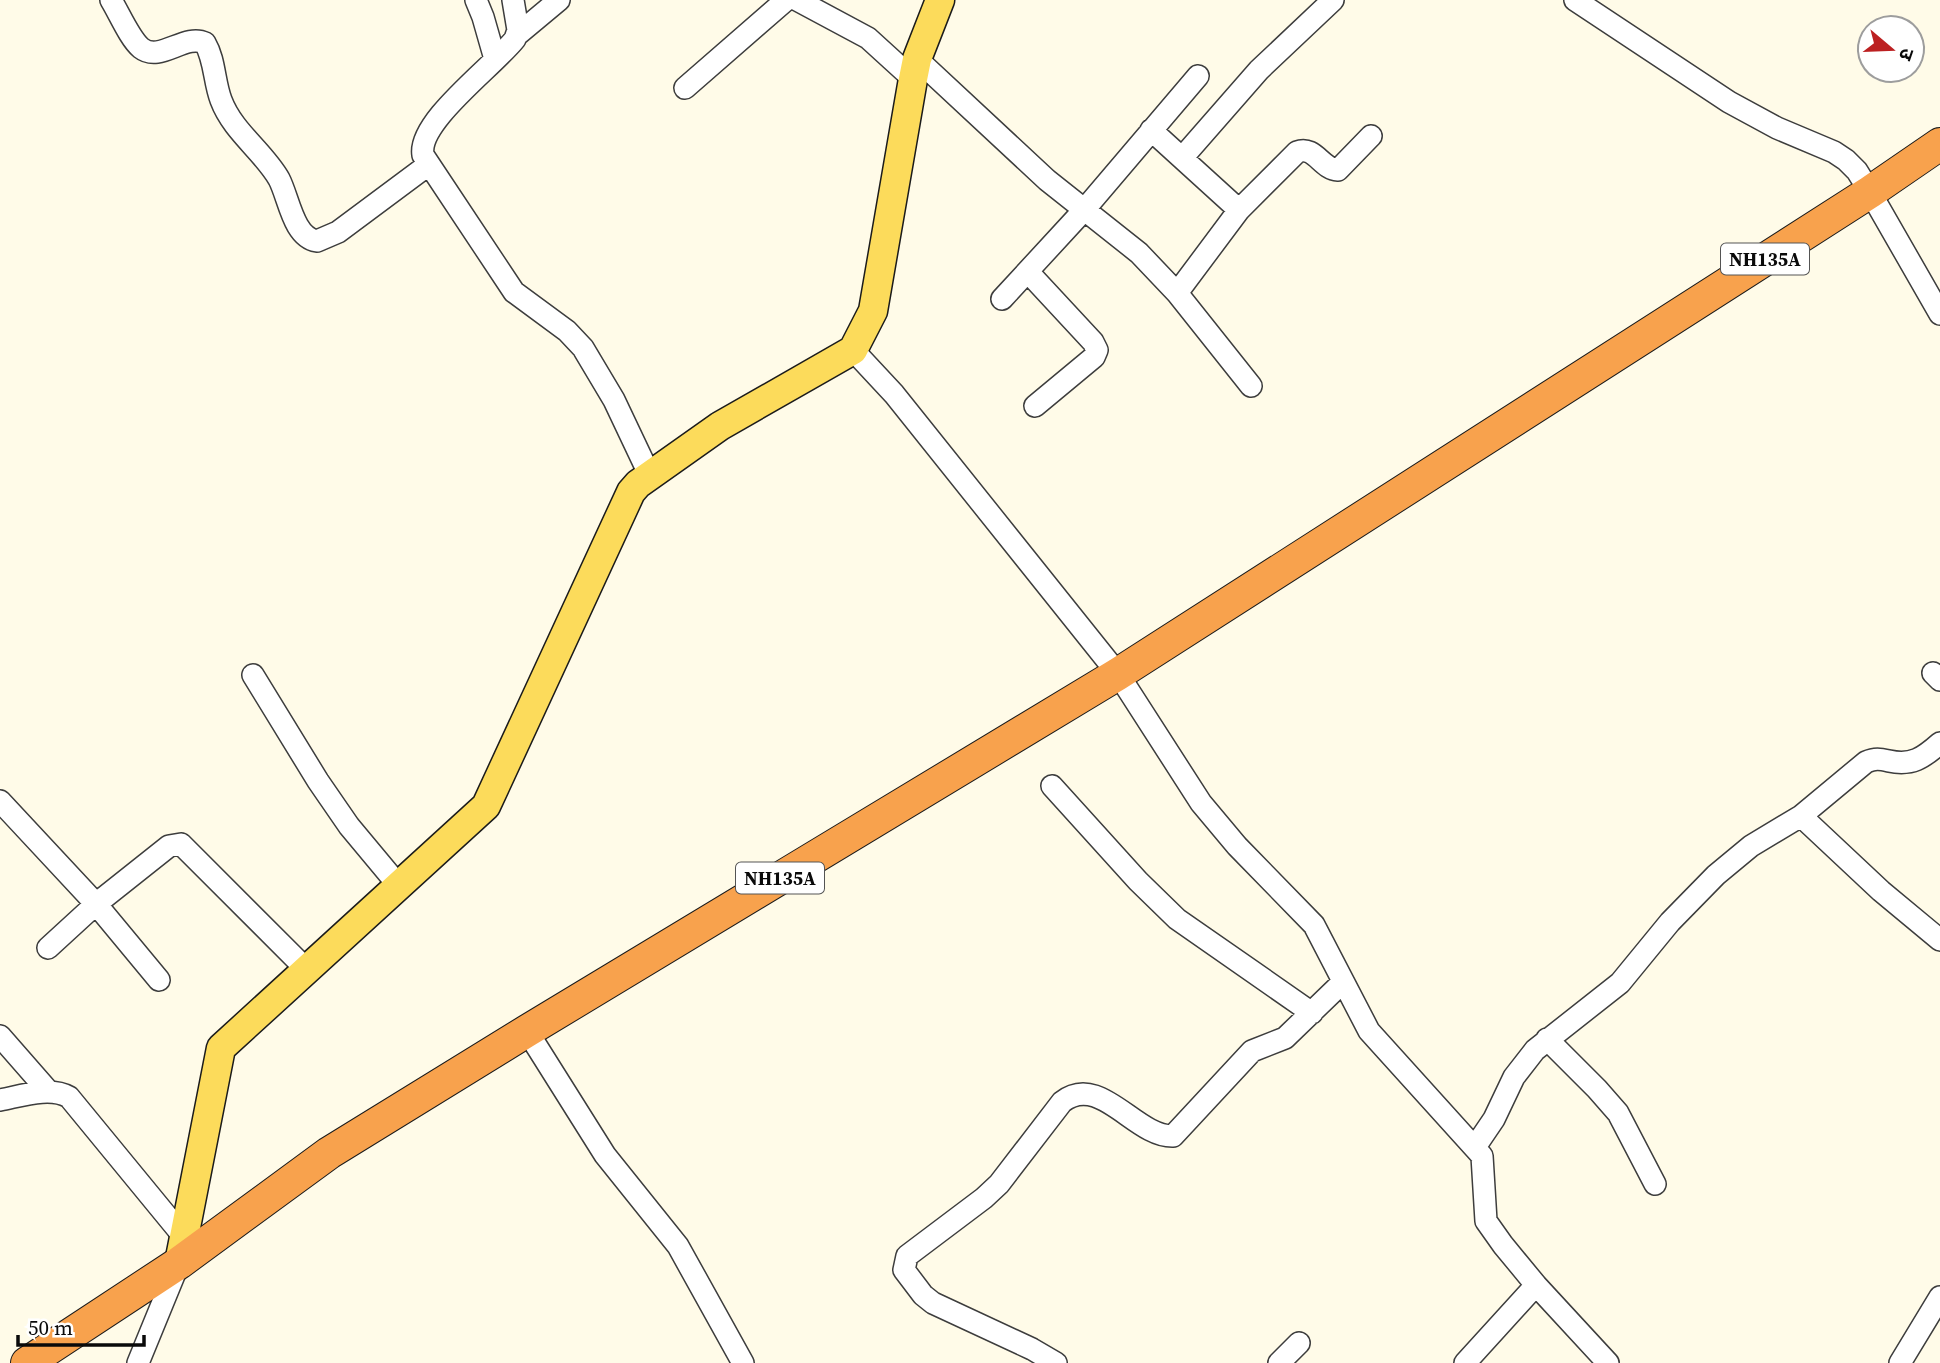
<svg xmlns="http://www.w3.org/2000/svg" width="1940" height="1363" font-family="'Source Serif 4','Noto Sans Devanagari',serif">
<rect width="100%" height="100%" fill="#fffbe8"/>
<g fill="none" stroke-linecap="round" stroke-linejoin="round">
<g stroke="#3d3d3d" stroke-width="24">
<path id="minor" d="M 111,0 C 119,13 130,39 141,48 C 160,63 185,33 205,43 C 215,60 214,82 221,100 C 233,132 263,151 279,179 C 289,198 293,237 317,241 L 338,232 L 428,165
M 476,0 L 483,17 L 495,59
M 513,0 L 518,30 L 515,39 C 494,66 417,122 423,155 L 514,292 L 567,331 L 583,348 L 614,400 L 650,476
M 797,0 L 868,38 L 913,79
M 1575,0 L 1729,102 L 1777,128 L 1834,152 L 1846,160 L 1857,171 L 1870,192 L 1940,314
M 517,35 L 559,0
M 917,59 L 1047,180 L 1139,253 L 1177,293 L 1251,386
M 685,88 L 786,0
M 1151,130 L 1239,210
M 1182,158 L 1259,70 L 1333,0
M 1028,272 L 1093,342 L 1097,350 L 1094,357 L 1035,406
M 1177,293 L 1239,210 L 1297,152 C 1315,145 1321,169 1338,170 L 1371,136
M 1002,299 L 1084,210 L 1198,76
M 853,350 L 894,394 L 1118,674 L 1201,803 L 1237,846 L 1314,925 L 1369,1031 L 1482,1156 L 1486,1221 L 1503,1245 L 1536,1285 L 1608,1363
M 1933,673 L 1940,680
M 253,675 L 318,781 L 349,826 L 399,886
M 1052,786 L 1138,881 L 1177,919 L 1312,1013
M 0,801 L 96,904 L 159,980
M 1801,816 L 1881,891 L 1940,940
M 48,948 L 96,904 L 169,846 L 181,844 L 307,970
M 527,1031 L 605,1155 L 678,1246 L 743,1363
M 0,1036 L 49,1092
M 1547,1039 L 1597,1089 L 1618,1113 L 1655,1184
M 0,1100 C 21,1096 50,1086 69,1097 L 184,1237
M 1475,1147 L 1494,1119 L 1514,1077 L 1535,1050 L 1620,983 L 1670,922 L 1716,875 L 1751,846 L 1801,816 L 1866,762 C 1875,758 1880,759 1889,761 C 1912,766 1923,758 1940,743
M 138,1363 L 179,1263
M 1056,1363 L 1032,1349 L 933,1303 L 923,1295 L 904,1270 L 907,1256 L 984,1198 L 999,1184 L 1062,1102 C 1100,1072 1135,1137 1173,1136 L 1252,1051 L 1285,1038 L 1343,982
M 1279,1363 L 1299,1343
M 1465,1363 L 1536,1285
M 1900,1363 L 1940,1297"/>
</g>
<g stroke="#1b1b1b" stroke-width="31">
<path id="major" d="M 179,1263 L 221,1048 L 486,806 L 631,492 L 638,484 L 720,426 L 853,350 L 873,311 L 913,79 L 917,59 L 940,0"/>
</g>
<g stroke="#1b1b1b" stroke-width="34">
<path id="highway" d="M 27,1363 L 179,1263 L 329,1153 L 527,1031 L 1118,674 L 1870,192 L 1940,144"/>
</g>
<use href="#minor" stroke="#fff" stroke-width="21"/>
<use href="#major" stroke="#fcdb5b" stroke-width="28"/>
<use href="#highway" stroke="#f8a24d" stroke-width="32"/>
</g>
<g text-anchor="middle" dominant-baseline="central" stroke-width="7" stroke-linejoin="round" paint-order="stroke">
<g fill="#fff" stroke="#545454" stroke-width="2">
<rect x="1721" y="243.5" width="88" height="31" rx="5"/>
<rect x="736" y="862.5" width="88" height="31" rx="5"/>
</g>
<g font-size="19" font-weight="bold" fill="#0a0a0a">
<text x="1765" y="259">NH135A</text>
<text x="780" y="878">NH135A</text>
</g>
</g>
<g transform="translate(1891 49) rotate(109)"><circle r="33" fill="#ffffff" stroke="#9d9d9d" stroke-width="2"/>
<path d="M0-5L12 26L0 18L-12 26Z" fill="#bc2021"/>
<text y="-10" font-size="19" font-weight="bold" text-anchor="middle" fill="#0a0a0a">उ</text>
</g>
<path d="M18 1335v10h126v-10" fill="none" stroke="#0a0a0a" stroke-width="3.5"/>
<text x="28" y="1335" font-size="21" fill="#0a0a0a" stroke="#ffffff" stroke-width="5" paint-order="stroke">50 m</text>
</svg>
